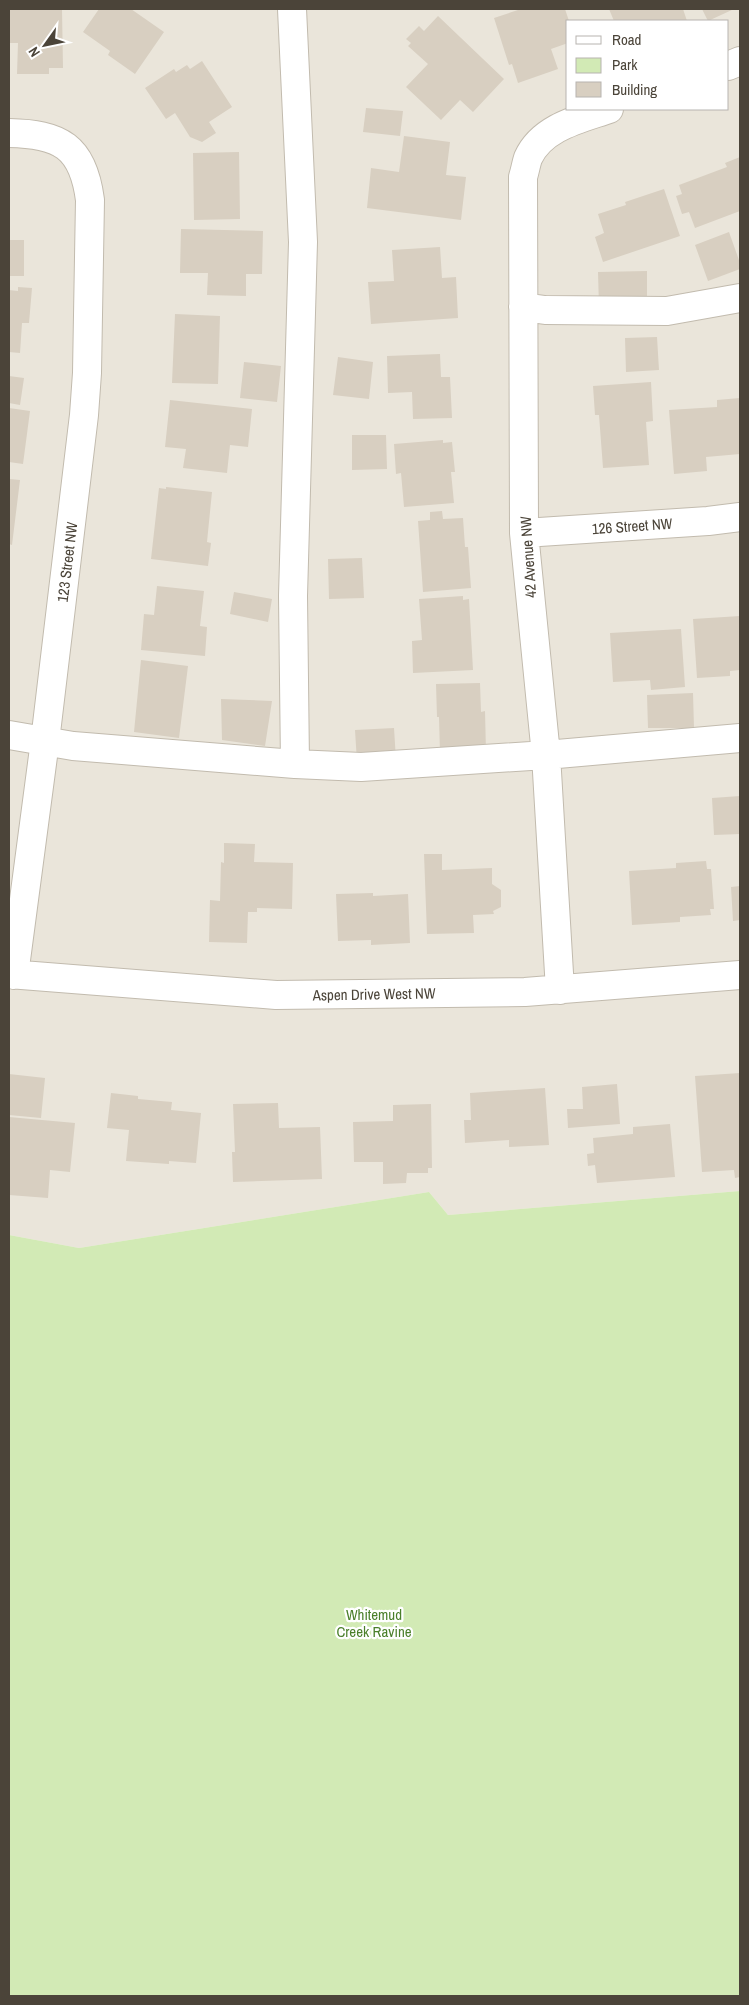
<svg xmlns="http://www.w3.org/2000/svg" width="749" height="2005" font-family="'Archivo Narrow',sans-serif">
<rect width="100%" height="100%" fill="#f6f3ec"/>
<path fill="#eae5da" fill-rule="evenodd" d="M 9,9 L 740,9 L 740,1191 L 448,1215 L 429,1192 L 79,1248 L 9,1235 ZM 568,21 L 728,21 L 728,109 L 568,109 Z"/>
<path fill="#d2eab5" d="M 740,1191 L 740,1996 L 9,1996 L 9,1235 L 79,1248 L 429,1192 L 448,1215 Z"/>
<path fill="#d8cfc1" d="M 9,9 L 62,9 L 63,68 L 49,68 L 49,74 L 17,74 L 18,43 L 9,43 Z
M 99,9 L 131,9 L 164,32 L 135,74 L 108,55 L 110,51 L 83,32 Z
M 521,9 L 565,9 L 569,21 L 568,43 L 551,49 L 558,69 L 518,83 L 512,64 L 509,65 L 494,18 Z
M 609,9 L 683,9 L 687,21 L 614,21 Z
M 702,9 L 734,9 L 708,21 Z
M 438,16 L 504,79 L 473,112 L 460,100 L 441,120 L 406,87 L 428,64 L 408,46 L 411,43 L 406,39 L 419,26 L 424,31 Z
M 202,61 L 232,107 L 209,122 L 216,133 L 202,142 L 190,137 L 175,113 L 166,119 L 145,88 L 174,69 L 176,72 L 187,65 L 190,69 Z
M 366,108 L 403,111 L 400,136 L 363,132 Z
M 404,136 L 450,142 L 446,175 L 466,177 L 461,220 L 367,208 L 371,168 L 399,172 Z
M 239,152 L 240,219 L 194,220 L 193,153 Z
M 740,157 L 740,211 L 695,228 L 689,212 L 682,214 L 676,196 L 682,194 L 679,185 L 727,167 L 725,163 Z
M 664,189 L 680,236 L 603,262 L 595,237 L 604,233 L 598,214 L 626,205 L 625,202 Z
M 181,229 L 263,231 L 262,274 L 246,274 L 246,296 L 207,295 L 208,273 L 180,273 Z
M 729,232 L 740,263 L 740,269 L 708,281 L 695,245 Z
M 9,240 L 24,240 L 24,276 L 9,276 Z
M 440,247 L 442,278 L 456,277 L 458,318 L 371,324 L 368,282 L 394,281 L 392,250 Z
M 647,271 L 647,306 L 599,307 L 598,272 Z
M 18,287 L 32,288 L 29,323 L 22,323 L 20,353 L 9,352 L 9,290 L 18,291 Z
M 175,314 L 220,316 L 218,384 L 172,383 Z
M 657,337 L 659,370 L 626,372 L 625,338 Z
M 440,354 L 441,377 L 450,377 L 452,418 L 413,419 L 412,392 L 388,393 L 387,356 Z
M 338,357 L 373,362 L 369,399 L 333,395 Z
M 244,362 L 281,366 L 277,402 L 240,398 Z
M 9,376 L 24,378 L 20,405 L 9,403 Z
M 651,382 L 653,421 L 646,422 L 649,465 L 603,468 L 599,415 L 595,415 L 593,386 Z
M 740,398 L 740,454 L 706,457 L 707,471 L 674,474 L 669,410 L 717,407 L 717,400 Z
M 170,400 L 252,409 L 248,447 L 230,445 L 227,473 L 183,468 L 186,449 L 165,447 Z
M 9,408 L 30,411 L 23,464 L 9,462 Z
M 352,435 L 386,435 L 387,469 L 352,470 Z
M 443,440 L 443,443 L 452,442 L 455,472 L 451,472 L 454,503 L 404,507 L 401,473 L 396,474 L 394,444 Z
M 9,479 L 20,480 L 12,545 L 9,544 Z
M 166,487 L 212,492 L 207,542 L 211,543 L 208,566 L 151,559 L 159,488 L 166,489 Z
M 442,511 L 443,519 L 463,518 L 465,547 L 468,547 L 471,588 L 423,592 L 418,521 L 430,520 L 430,512 Z
M 362,558 L 364,598 L 329,599 L 328,559 Z
M 157,586 L 204,591 L 200,626 L 207,627 L 205,656 L 141,650 L 144,614 L 154,615 Z
M 234,592 L 272,599 L 268,622 L 230,614 Z
M 463,596 L 463,600 L 469,599 L 473,670 L 413,673 L 412,641 L 422,640 L 419,599 Z
M 740,616 L 740,670 L 730,671 L 730,676 L 697,678 L 693,619 Z
M 681,629 L 685,687 L 651,690 L 650,680 L 613,682 L 610,633 Z
M 141,660 L 188,666 L 179,738 L 134,732 Z
M 480,683 L 481,712 L 485,711 L 486,752 L 440,753 L 439,717 L 437,717 L 436,684 Z
M 693,693 L 694,728 L 648,728 L 647,695 Z
M 221,699 L 272,701 L 265,746 L 222,740 Z
M 394,728 L 396,760 L 357,762 L 355,730 Z
M 740,796 L 740,834 L 714,835 L 712,798 Z
M 224,843 L 255,844 L 254,862 L 293,863 L 292,909 L 257,908 L 257,912 L 248,912 L 247,943 L 209,942 L 210,900 L 220,901 L 221,862 L 224,863 Z
M 424,854 L 442,854 L 442,870 L 492,868 L 492,884 L 501,890 L 501,907 L 493,911 L 494,914 L 473,915 L 474,933 L 427,934 Z
M 706,861 L 707,869 L 711,869 L 714,909 L 710,909 L 711,915 L 680,917 L 680,922 L 632,925 L 629,871 L 676,868 L 676,863 Z
M 740,886 L 740,920 L 733,921 L 731,887 Z
M 373,893 L 373,896 L 408,894 L 410,943 L 371,945 L 371,940 L 338,941 L 336,894 Z
M 740,1073 L 740,1177 L 735,1178 L 734,1170 L 702,1172 L 695,1076 Z
M 9,1074 L 45,1078 L 41,1118 L 9,1115 Z
M 617,1084 L 620,1124 L 568,1128 L 567,1109 L 583,1109 L 582,1087 Z
M 545,1088 L 549,1145 L 509,1147 L 509,1140 L 465,1143 L 464,1120 L 471,1120 L 470,1093 Z
M 111,1093 L 138,1096 L 138,1099 L 172,1102 L 171,1110 L 201,1113 L 196,1163 L 169,1161 L 169,1164 L 126,1161 L 129,1130 L 107,1128 Z
M 278,1103 L 279,1128 L 320,1127 L 322,1179 L 233,1182 L 232,1152 L 235,1152 L 233,1104 Z
M 431,1104 L 432,1168 L 428,1168 L 428,1173 L 407,1173 L 406,1183 L 383,1184 L 383,1162 L 354,1162 L 353,1122 L 393,1121 L 393,1105 Z
M 9,1117 L 75,1123 L 70,1172 L 50,1170 L 48,1198 L 9,1195 Z
M 670,1124 L 675,1177 L 597,1183 L 595,1165 L 588,1166 L 587,1154 L 594,1153 L 593,1138 L 633,1134 L 633,1127 Z"/>
<g fill="none" stroke-linecap="round" stroke-linejoin="round">
<g stroke="#c2bbae" stroke-width="30">
<path id="minor" d="M 292,9 L 303,242 L 293,596 L 295,764
M 728,66 L 740,61
M 9,133 C 60,134 83,146 90,200 L 87,373 L 84,415 L 45,741 L 14,975
M 523,307 L 545,310 L 667,311 L 740,298
M 524,533 L 708,521 L 740,517
M 9,735 L 73,746 L 295,764 L 361,767 L 546,755 L 740,738
M 9,974 L 276,995 L 525,992 L 740,975
M 560,990 L 546,755 L 524,533 L 523,177 C 525,171 526,164 528,158 C 542,127 580,119 609,109"/>
</g>
<use href="#minor" stroke="#fff" stroke-width="28"/>
</g>
<g text-anchor="middle" dominant-baseline="central" stroke-width="4.5" stroke-linejoin="round" paint-order="stroke">
<g font-size="15" fill="#4b4439" stroke="#fff">
<text transform="translate(632 526) rotate(-4)">126 Street NW</text>
<text transform="translate(528 557) rotate(-94)">42 Avenue NW</text>
<text transform="translate(67 562) rotate(-83)">123 Street NW</text>
<text transform="translate(374 994) rotate(-1)">Aspen Drive West NW</text>
</g>
<g font-size="15" fill="#4a7f2a" stroke="#fff">
<text x="374" y="1614">Whitemud<tspan x="374" dy="17">Creek Ravine</tspan></text>
</g>
</g>
<rect width="749" height="2005" fill="none" stroke="#4b4439" stroke-width="20"/>
<rect x="566" y="20" width="162" height="90" fill="#ffffff" stroke="#b7b4b0"/>
<rect x="576" y="36" width="25" height="8" fill="#ffffff" stroke="#b7b4b0"/>
<text x="612" y="45" font-size="15" fill="#4b4439">Road</text>
<rect x="576" y="58" width="25" height="15" fill="#d2eab5" stroke="#b7b4b0"/>
<text x="612" y="70" font-size="15" fill="#4b4439">Park</text>
<rect x="576" y="82" width="25" height="15" fill="#d8cfc1" stroke="#b7b4b0"/>
<text x="612" y="95" font-size="15" fill="#4b4439">Building</text>
<g transform="translate(45 45) rotate(237)" stroke="#ffffff" stroke-width="4" paint-order="stroke">
<path d="M0-4L9 19L0 12L-9 19Z" fill="#4b4439"/>
<text y="-8" font-size="14" font-weight="bold" text-anchor="middle" fill="#4b4439">N</text>
</g>
</svg>
